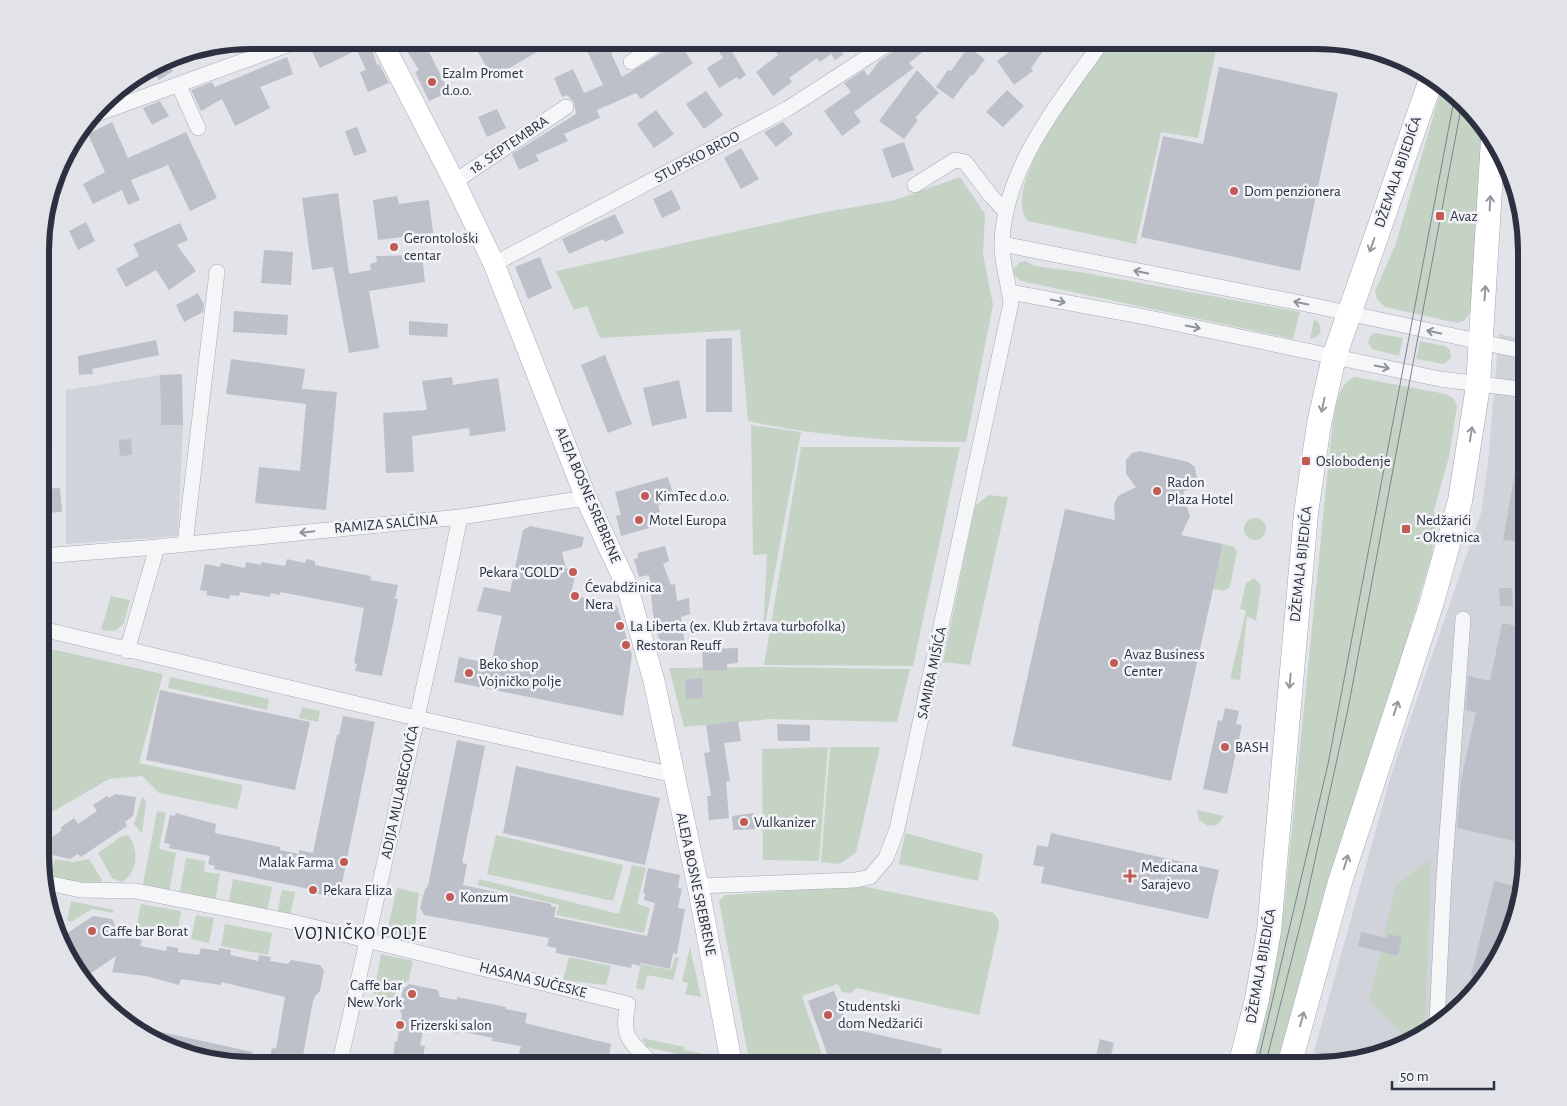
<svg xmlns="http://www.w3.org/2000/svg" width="1567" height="1106" font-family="'Alegreya Sans',sans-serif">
<rect width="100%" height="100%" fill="#e3e4ea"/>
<path fill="#d1d3db" d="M 1499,334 L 1527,340 L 1527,869 L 1516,923 L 1484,983 L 1410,1044 L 1310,1066 L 1391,775 L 1481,513 L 1488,462 Z
M 160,375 L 161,425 L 183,425 L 178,536 L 66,544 L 66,390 Z"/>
<path fill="#c5d3c5" d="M 1111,40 L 1218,40 L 1198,138 L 1161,132 L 1136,244 L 1028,221 C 998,187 1089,71 1111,40 Z
M 1443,83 L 1486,130 L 1470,313 L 1464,321 L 1457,323 L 1385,307 L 1377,299 L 1375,291 L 1395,246 Z
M 960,177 L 985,214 L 983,254 L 993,305 L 966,442 C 897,442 815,436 748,421 L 740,330 L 600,338 L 587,306 L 574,310 L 556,271 L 820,213 L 895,200 Z
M 1026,261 L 1034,266 L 1080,272 L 1300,312 L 1293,339 L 1021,281 L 1014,275 L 1013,269 L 1020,262 Z
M 1314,319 L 1319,323 L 1321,332 L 1316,337 L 1310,339 Z
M 1375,333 L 1403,338 L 1399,356 L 1372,349 L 1368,342 L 1370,336 Z
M 1420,341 L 1445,346 L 1450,350 L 1451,358 L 1444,364 L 1416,359 Z
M 1355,377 L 1446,394 L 1454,399 L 1457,406 L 1449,457 L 1434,510 L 1436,523 L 1432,554 L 1280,1066 L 1251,1066 L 1272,987 L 1284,908 L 1331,437 C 1335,418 1335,383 1355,377 Z
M 751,425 L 801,432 L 763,635 L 767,554 L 753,555 Z
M 801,447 L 960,447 L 913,666 L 764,665 Z
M 989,495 L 1008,497 L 970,665 L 943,662 L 975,506 Z
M1244 529a11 11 0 1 1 22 0a11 11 0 1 1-22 0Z
M 1223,544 L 1234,547 L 1237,552 L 1230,587 L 1224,591 L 1213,589 Z
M 1254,578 L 1261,585 L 1256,621 L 1247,616 L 1240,680 L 1230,679 L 1246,611 L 1240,609 L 1246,583 Z
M 111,596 L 130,600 L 124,623 L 115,631 L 101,630 Z
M 42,647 L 163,674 L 139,763 L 243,785 L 237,809 L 159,793 L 142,776 L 109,779 L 49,814 L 42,811 Z
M 761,667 L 910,669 L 897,722 L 771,719 L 684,727 L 669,668 Z
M 170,677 L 269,699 L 267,710 L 168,688 Z
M 302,707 L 320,711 L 318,722 L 299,718 Z
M 828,747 L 819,861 L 763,860 L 762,749 Z
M 830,747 L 880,747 L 856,853 L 839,864 L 821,862 Z
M 142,797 L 146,801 L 142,834 L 134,824 Z
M 1197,810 L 1224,816 L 1217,825 L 1208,826 L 1199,820 Z
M 157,811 L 166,813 L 159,849 L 176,853 L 169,893 L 145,889 L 143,884 Z
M 905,833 L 983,854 L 978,881 L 899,864 Z
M 128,835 C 139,850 139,873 121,882 L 112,878 L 98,853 L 122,836 Z
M 496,835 L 623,865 L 613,901 L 487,874 Z
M 186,858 L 205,861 L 204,872 L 220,874 L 215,902 L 179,896 Z
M 55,859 L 73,862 L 89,859 L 102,880 L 100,885 L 54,881 L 51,876 Z
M 1431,859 L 1425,1032 L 1411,1043 L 1369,1002 L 1396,885 Z
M 632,865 L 646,868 L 637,904 L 650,908 L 644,933 L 556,915 L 559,905 L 478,885 L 479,879 L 619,914 Z
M 233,879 L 272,887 L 267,912 L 228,905 Z
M 862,886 L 994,913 L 998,919 L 999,926 L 979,1015 L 857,988 L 851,993 L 842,992 L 838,984 L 802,996 L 822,1055 L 811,1066 L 750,1066 L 719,901 L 725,895 Z
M 397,888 L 419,893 C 416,912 418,928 408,944 L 385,940 Z
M 282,890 L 295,892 L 290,917 L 277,914 Z
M 71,901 L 114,910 L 113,913 L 92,909 L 71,922 L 67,920 Z
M 141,904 L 181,911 L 177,937 L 136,930 Z
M 196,915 L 214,918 L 209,943 L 191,939 Z
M 225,924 L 272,933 L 268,955 L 221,946 Z
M 690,947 L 701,997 L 685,994 L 688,983 L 682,981 Z
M 381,954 L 413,961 L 409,980 L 396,990 L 393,1009 L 372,1005 Z
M 569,957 L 611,966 L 606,985 L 563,980 Z
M 675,957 L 679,958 L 673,980 L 647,975 L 644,990 L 636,988 L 641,964 L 671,970 Z
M 642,1038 L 685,1047 L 684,1050 L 713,1056 L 715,1066 L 708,1066 L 708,1061 L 646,1047 Z"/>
<path fill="#bdbfc9" d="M 320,40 L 323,47 L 337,40 L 369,40 L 377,65 L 379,64 L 389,83 L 368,92 L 360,72 L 366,70 L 357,50 L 320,68 L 309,45 Z
M 400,40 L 442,40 L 427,48 L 449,92 L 429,101 L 415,72 L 419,70 Z
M 471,40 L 557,40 L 493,78 Z
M 582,40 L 639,40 L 611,53 L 622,77 L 670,48 L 674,40 L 677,40 L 693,63 L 641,99 L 636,93 L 597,110 L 600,118 L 564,134 L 568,141 L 536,155 L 539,161 L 519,170 L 512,154 L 576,114 L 574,102 L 567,95 L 562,97 L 554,78 L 573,69 L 584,93 L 603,85 Z
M 711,40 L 739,40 L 729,47 L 746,75 L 739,80 L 737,77 L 719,88 L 707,68 L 723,58 Z
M 791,40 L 797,40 L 801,47 L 811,40 L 857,40 L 842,51 L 844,54 L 835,60 L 831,54 L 820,62 L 817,58 L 789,78 L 792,82 L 773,96 L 756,72 L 778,55 L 775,51 Z
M 903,40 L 938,40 L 909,63 L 914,68 L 854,112 L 861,122 L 842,136 L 824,111 L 851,92 L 844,83 L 864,70 L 868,76 L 879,61 L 899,48 Z
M 1025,40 L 1051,40 L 1031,68 L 1033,71 L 1014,85 L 997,61 L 1016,47 L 1018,51 Z
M 968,47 L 985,59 L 973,76 L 971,75 L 953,99 L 936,87 L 948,70 L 951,71 Z
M 287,57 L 293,74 L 260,87 L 270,108 L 235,126 L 222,99 L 201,111 L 191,90 L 212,82 L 215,87 Z
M 167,61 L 173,71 L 159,80 L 152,70 Z
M 1219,67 L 1338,93 L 1300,271 L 1141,237 L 1163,136 L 1203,144 Z
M 917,70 L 939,93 L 915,118 L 918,120 L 904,139 L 879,121 Z
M 1007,90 L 1024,106 L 1003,127 L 986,112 Z
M 706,91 L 723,115 L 704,129 L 686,104 Z
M 160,101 L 169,116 L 152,125 L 143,108 Z
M 497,109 L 506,128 L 487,137 L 478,117 Z
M 656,110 L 674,134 L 654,148 L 637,124 Z
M 112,122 L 128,158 L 186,132 L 217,198 L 190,211 L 168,165 L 131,180 L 140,200 L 128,205 L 122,190 L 93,204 L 83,184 L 105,172 L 88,134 Z
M 783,122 L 793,134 L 776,147 L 764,132 Z
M 357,127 L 367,152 L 354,156 L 345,131 Z
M 904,142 L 914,170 L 892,178 L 882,149 Z
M 741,148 L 759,179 L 741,189 L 724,158 Z
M 672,190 L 681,209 L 662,218 L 653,199 Z
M 338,193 L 349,274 L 371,270 L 370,264 L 377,262 L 376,256 L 422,255 L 425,282 L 369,291 L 379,348 L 349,353 L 333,267 L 312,270 L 302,198 Z
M 397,196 L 399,204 L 429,200 L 433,233 L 378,240 L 373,200 Z
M 615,214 L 624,233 L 605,242 L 603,239 L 569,254 L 562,239 Z
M 86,222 L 95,241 L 78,250 L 69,231 Z
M 180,223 L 188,240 L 177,245 L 196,271 L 169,290 L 156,270 L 126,287 L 116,269 L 139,256 L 133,244 Z
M 264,250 L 293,252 L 291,285 L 261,283 Z
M 540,257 L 552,288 L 528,299 L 515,267 Z
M 198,293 L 204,305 L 203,312 L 184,322 L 176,305 Z
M 234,311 L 288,315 L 287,335 L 233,332 Z
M 409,321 L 448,324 L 447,337 L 409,335 Z
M 732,338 L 732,412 L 706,412 L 706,339 Z
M 156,340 L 159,355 L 92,369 L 93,374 L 79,375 L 78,356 Z
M 605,355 L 632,424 L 608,433 L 581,365 Z
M 231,359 L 305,369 L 302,389 L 337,392 L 326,510 L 255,503 L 259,467 L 300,471 L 306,404 L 226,394 Z
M 182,374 L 183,425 L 161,425 L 160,375 Z
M 452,377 L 453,385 L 498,378 L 506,431 L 470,436 L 469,428 L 412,436 L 414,472 L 386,473 L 383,413 L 427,410 L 422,381 Z
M 679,380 L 687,418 L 652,426 L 643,388 Z
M 131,439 L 132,455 L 120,456 L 119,440 Z
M 1521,439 L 1527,440 L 1527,542 L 1503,540 Z
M 1140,451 L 1188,462 L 1195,467 L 1197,481 L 1191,489 L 1184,491 L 1182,502 L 1187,507 L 1190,516 L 1181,535 L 1223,544 L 1171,781 L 1012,746 L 1065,509 L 1115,520 L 1114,504 L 1118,496 L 1136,487 L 1126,474 L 1126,460 L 1132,453 Z
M 668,477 L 675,500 L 658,505 L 663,524 L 621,536 L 616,516 L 621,515 L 615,492 Z
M 60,488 L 62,512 L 45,513 L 43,489 Z
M 530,526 L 584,537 L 582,547 L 562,552 L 566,569 L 577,566 L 571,595 L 617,606 L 632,655 L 623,716 L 454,682 L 459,657 L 491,664 L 502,616 L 477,611 L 484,587 L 510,592 L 523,530 Z
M 665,546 L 669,561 L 663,564 L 671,585 L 675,584 L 677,601 L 689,598 L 690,614 L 681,617 L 685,646 L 670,647 L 667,643 L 660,644 L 653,613 L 649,575 L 639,577 L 634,559 L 638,558 L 638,553 Z
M 287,559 L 305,563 L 306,559 L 315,561 L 315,565 L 371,576 L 370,580 L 398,585 L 395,599 L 398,599 L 382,676 L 355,671 L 357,664 L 354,663 L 364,608 L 280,592 L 280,595 L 271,593 L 270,597 L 240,592 L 239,596 L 230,595 L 229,599 L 206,595 L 207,591 L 200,590 L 205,564 L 220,567 L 221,563 L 245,568 L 246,562 L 261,565 L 261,562 L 285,566 Z
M 1499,588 L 1512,588 L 1513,606 L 1500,606 Z
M 1502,623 L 1527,628 L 1527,761 L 1517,803 L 1527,805 L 1527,844 L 1457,828 L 1461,780 L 1476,712 L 1466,710 L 1468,676 L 1490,681 Z
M 738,648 L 738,663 L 727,664 L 727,670 L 703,670 L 702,649 Z
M 702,678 L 703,698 L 686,699 L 685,680 Z
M 160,690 L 310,722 L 295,790 L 146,760 Z
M 1225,708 L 1239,711 L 1236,724 L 1242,725 L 1227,794 L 1203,789 L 1218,720 L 1222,721 Z
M 343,716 L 375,722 L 340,893 L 333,897 L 310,892 L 309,889 L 214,869 L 215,866 L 208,864 L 210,856 L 169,848 L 170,844 L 164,843 L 170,815 L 175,816 L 176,813 L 216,824 L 215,833 L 280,847 L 280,850 L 299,854 L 299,850 L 313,853 L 337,735 L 339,735 Z
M 738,721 L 741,741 L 724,743 L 730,781 L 726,782 L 729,818 L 709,820 L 707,796 L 711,796 L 704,753 L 710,752 L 706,725 Z
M 777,724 L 810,725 L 810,741 L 778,741 Z
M 457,740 L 485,746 L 462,863 L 467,864 L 463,885 L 551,904 L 551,906 L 556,907 L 554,917 L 647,936 L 655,903 L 644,900 L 645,893 L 643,893 L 648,868 L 680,875 L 678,888 L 682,889 L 678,908 L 685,909 L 677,954 L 673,953 L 670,969 L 641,963 L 640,966 L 632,964 L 631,968 L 556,953 L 556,948 L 547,946 L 549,938 L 424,915 L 420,908 L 425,889 L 428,886 Z
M 516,766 L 660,798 L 645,865 L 503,833 Z
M 115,794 L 136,797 L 133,816 L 125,822 L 127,826 L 81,857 L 78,854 L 70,859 L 52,855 L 48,874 L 42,873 L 42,843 L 47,844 L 48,840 L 62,830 L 60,828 L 74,818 L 78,824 L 97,811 L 93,805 L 107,796 L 109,798 Z
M 754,813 L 756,829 L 733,830 L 732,816 Z
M 1051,833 L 1219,870 L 1208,919 L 1041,883 L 1044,867 L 1033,865 L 1037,845 L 1048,847 Z
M 1494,881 L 1523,888 L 1516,923 L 1486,980 L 1471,976 Z
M 93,916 L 112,919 L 115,925 L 113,935 L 142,940 L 140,946 L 166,951 L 167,946 L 178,948 L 178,952 L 199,955 L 201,948 L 219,951 L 219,948 L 231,950 L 230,955 L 258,961 L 259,955 L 271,957 L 270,961 L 288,964 L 291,960 L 320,965 L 324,971 L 320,991 L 315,996 L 313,1001 L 301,1066 L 269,1064 L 272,1048 L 276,1049 L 285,997 L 221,982 L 221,985 L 181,979 L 179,985 L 146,976 L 112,972 L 116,956 L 84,978 L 68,961 L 60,938 Z
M 1361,932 L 1387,938 L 1388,934 L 1402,937 L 1398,956 L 1358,946 Z
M 409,984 L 438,990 L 440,997 L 457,1000 L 457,997 L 506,1007 L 506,1009 L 527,1013 L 525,1023 L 611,1044 L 607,1066 L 564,1066 L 543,1061 L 543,1064 L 530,1062 L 530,1057 L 519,1054 L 521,1046 L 492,1041 L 493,1038 L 459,1031 L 458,1034 L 445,1031 L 445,1028 L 424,1024 L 420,1045 L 425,1046 L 421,1066 L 392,1066 L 395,1041 L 397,1042 L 402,1015 L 399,1008 L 403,989 Z
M 834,991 L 849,1028 L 942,1049 L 940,1056 L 964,1063 L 964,1066 L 891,1066 L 859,1059 L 852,1066 L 819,1066 L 828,1056 L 808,1001 Z
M 138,1027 L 253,1052 L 249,1066 L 237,1066 L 183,1055 L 137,1030 Z
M 1100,1039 L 1114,1043 L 1109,1063 L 1095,1060 Z"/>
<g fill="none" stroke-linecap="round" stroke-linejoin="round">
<g stroke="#a8aab4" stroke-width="16">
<path id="street" d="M 631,62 L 665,40
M 179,86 L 198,128
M 94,115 L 301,40
M 915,185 L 955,160 L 965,162 L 991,196 L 1005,211
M 457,187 L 457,180 L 566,107
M 1002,244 L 1311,305 L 1527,352
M 494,264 L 787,109 L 894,40
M 1010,292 L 1145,317 L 1440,379 L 1527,390
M 185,544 L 217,272
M 42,556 L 157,547 L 460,517 L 586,498
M 42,629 L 416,718 L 674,775
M 127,651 L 157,547
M 42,882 L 81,890 L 136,891 L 293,922 L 628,1004 C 620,1041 631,1040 654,1066
M 698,886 L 856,880 L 870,877 L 886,858 L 897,829 L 1011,303 C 1009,283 1001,262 1002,242 C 1005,165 1061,101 1103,40
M 1437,1022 L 1444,877 L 1463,619
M 339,1066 L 439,619 L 460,517"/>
</g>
<g stroke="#a8aab4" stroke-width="22">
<path id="secondary" d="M 381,40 L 457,187 L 494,264 L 586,498 L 627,586 L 654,681 L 698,886 L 732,1066"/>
</g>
<g stroke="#a3a7b4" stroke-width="25">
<path id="primary" d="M 1240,1066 L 1257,999 L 1269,931 L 1306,513 L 1319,424 L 1334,357 L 1432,77
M 1289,1066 L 1340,882 L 1432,602 L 1460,501 L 1478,386 L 1493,139"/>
</g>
<use href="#street" stroke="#f5f6f8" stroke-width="15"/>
<use href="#secondary" stroke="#fff" stroke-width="21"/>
<use href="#primary" stroke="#fff" stroke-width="24"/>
<path stroke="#7e8192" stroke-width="1" d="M 1257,1066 L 1328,764 L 1455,95
M 1265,1066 L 1304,910 L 1348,709 L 1462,103"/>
</g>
<defs><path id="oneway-shaft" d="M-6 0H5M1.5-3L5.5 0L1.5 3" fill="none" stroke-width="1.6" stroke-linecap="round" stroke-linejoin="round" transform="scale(1.25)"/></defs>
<g stroke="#9698a0">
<use href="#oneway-shaft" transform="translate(1490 203) rotate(-87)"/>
<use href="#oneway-shaft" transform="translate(1372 245) rotate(109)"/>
<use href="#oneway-shaft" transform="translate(1485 293) rotate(-86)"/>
<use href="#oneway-shaft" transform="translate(1323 405) rotate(102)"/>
<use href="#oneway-shaft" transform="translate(1471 434) rotate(-81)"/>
<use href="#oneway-shaft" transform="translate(1290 681) rotate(95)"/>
<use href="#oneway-shaft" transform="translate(1396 708) rotate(-72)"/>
<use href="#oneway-shaft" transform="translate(1346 862) rotate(-73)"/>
<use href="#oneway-shaft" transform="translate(1302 1019) rotate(-75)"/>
</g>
<g stroke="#90939c">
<use href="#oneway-shaft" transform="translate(1141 272) rotate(-169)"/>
<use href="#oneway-shaft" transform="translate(1058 301) rotate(11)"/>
<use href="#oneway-shaft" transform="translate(1301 303) rotate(-169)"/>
<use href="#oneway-shaft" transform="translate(1193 327) rotate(12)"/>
<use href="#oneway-shaft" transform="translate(1434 332) rotate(-168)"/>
<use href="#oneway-shaft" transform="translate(1382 367) rotate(11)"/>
<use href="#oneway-shaft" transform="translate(307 532) rotate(174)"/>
</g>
<g fill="#c25a55" stroke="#f2f3f7" stroke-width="2">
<circle cx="432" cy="82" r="5"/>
<circle cx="1234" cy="191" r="5"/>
<rect x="1435" y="211" width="10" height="10" rx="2.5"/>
<circle cx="394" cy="247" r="5"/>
<rect x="1301" y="456" width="10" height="10" rx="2.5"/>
<circle cx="1157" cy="491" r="5"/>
<circle cx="645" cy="496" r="5"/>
<circle cx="639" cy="520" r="5"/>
<rect x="1401" y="524" width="10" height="10" rx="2.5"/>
<circle cx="573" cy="572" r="5"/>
<circle cx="575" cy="596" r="5"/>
<circle cx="620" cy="626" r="5"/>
<circle cx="626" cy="645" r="5"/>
<circle cx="1114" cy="663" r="5"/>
<circle cx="469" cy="673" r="5"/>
<circle cx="1225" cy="747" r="5"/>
<circle cx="744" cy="822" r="5"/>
<circle cx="344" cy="862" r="5"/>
<path d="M1127.5 868.5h5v5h5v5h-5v5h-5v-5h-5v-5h5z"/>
<circle cx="313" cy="890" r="5"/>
<circle cx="450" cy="897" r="5"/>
<circle cx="92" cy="931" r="5"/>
<circle cx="412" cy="994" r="5"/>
<circle cx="828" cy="1015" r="5"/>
<circle cx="400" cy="1025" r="5"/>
</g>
<g text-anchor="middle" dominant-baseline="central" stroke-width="5" stroke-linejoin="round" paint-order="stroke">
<g font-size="15" fill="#2c3040" stroke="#f2f3f7" text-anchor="start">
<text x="442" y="73">Ezalm Promet<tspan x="442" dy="17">d.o.o.</tspan></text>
<text x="1244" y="191">Dom penzionera</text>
<text x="1450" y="216">Avaz</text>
<text x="404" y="238">Gerontološki<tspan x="404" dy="17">centar</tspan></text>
<text x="1316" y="461">Oslobođenje</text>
<text x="1167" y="482">Radon<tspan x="1167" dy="17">Plaza Hotel</tspan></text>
<text x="655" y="496">KimTec d.o.o.</text>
<text x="649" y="520">Motel Europa</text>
<text x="1416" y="520">Nedžarići<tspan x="1416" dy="17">- Okretnica</tspan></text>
<text x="563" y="572" text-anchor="end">Pekara "GOLD"</text>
<text x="585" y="587">Ćevabdžinica<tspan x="585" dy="17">Nera</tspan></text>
<text x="630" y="626">La Liberta (ex. Klub žrtava turbofolka)</text>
<text x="636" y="645">Restoran Reuff</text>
<text x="1124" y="654">Avaz Business<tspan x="1124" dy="17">Center</tspan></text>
<text x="479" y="664">Beko shop<tspan x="479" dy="17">Vojničko polje</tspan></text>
<text x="1235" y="747">BASH</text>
<text x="754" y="822">Vulkanizer</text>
<text x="334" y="862" text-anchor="end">Malak Farma</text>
<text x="1141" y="867">Medicana<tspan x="1141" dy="17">Sarajevo</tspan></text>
<text x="323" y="890">Pekara Eliza</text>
<text x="460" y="897">Konzum</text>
<text x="102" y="931">Caffe bar Borat</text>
<text x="402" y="985" text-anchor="end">Caffe bar<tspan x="402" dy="17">New York</tspan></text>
<text x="838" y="1006">Studentski<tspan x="838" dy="17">dom Nedžarići</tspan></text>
<text x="410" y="1025">Frizerski salon</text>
</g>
<g font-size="15" fill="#2c3040" stroke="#f2f3f7">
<text transform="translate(509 145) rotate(-34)">18. SEPTEMBRA</text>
<text transform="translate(697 157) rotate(-28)">STUPSKO BRDO</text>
<text transform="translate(1398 172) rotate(-71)">DŽEMALA BIJEDIĆA</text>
<text transform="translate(588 495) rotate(67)">ALEJA BOSNE SREBRENE</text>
<text transform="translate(386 524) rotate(-5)">RAMIZA SALČINA</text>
<text transform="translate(1301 564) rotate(-84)">DŽEMALA BIJEDIĆA</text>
<text transform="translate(932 673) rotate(-78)">SAMIRA MIŠIĆA</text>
<text transform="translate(400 792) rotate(-78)">ADIJA MULABEGOVIĆA</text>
<text transform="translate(696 884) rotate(78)">ALEJA BOSNE SREBRENE</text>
<text transform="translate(1261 966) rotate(-80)">DŽEMALA BIJEDIĆA</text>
<text transform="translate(533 980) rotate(14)">HASANA SUČESKE</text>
</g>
<g font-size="18" letter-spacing="1" fill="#1e2131" stroke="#f2f3f7">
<text x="361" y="934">VOJNIČKO POLJE</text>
</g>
</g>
<path d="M0 0H1567V1106H0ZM251 49H1316A202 202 0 0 1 1518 251V855A202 202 0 0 1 1316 1057H251A202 202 0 0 1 49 855V251A202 202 0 0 1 251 49Z" fill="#e2e3e8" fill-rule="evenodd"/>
<path fill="none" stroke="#2c3040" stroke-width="6" d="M251 49H1316A202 202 0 0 1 1518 251V855A202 202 0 0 1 1316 1057H251A202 202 0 0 1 49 855V251A202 202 0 0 1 251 49Z"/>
<path d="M1392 1081v8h102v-8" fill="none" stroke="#2c3040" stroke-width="2.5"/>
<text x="1400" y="1081" font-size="15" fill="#2c3040" stroke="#f2f3f7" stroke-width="4" paint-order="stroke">50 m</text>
</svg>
